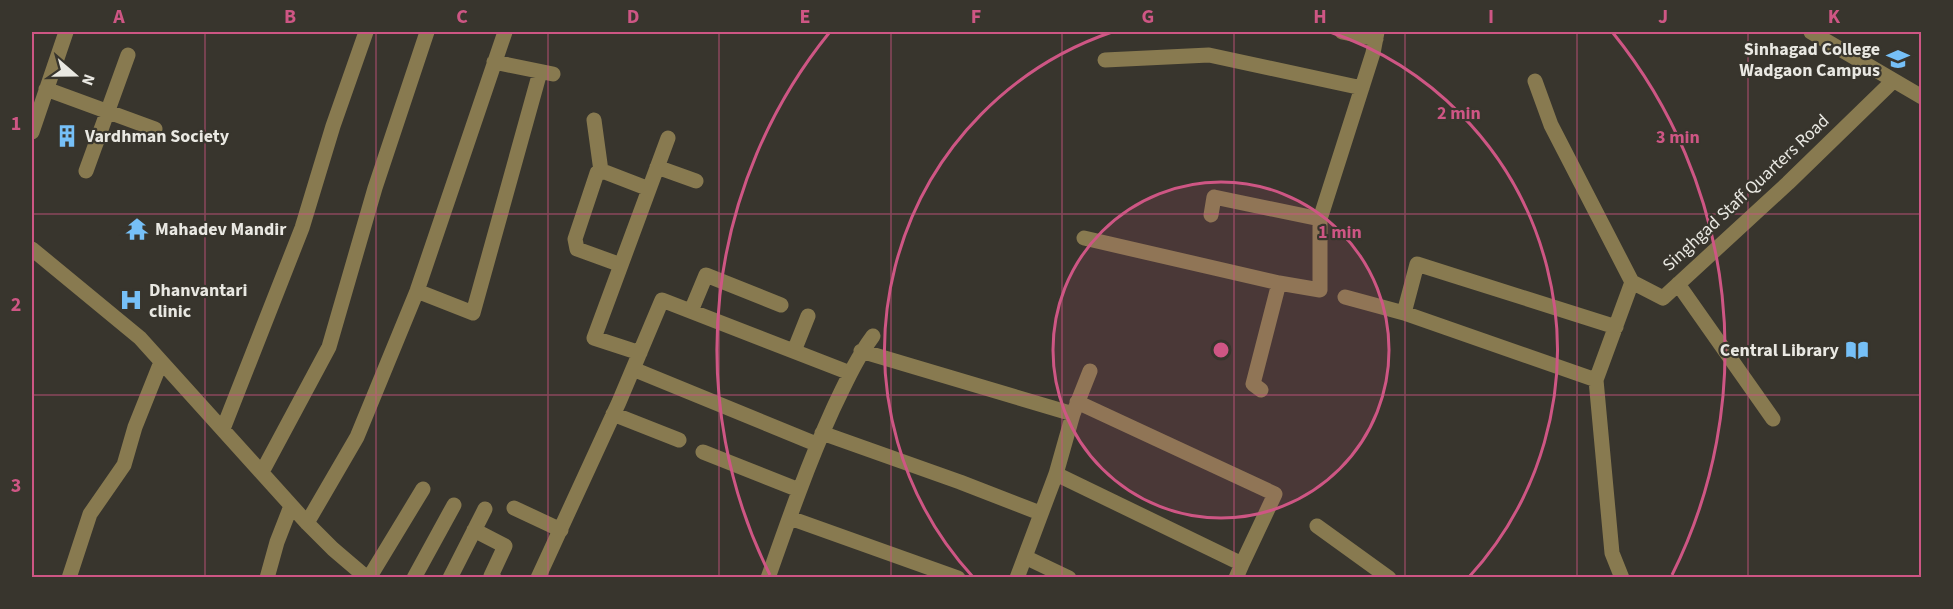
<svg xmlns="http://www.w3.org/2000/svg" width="1953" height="609" font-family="'Source Sans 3',sans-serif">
<rect width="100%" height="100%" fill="#38352d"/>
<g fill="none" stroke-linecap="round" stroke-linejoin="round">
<path stroke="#887a50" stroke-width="15" d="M 1342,32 L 1376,39
M 1811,32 L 1922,97
M 1105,60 L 1209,55 L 1362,88
M 494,62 L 553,74
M 1535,81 L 1551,125 L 1632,282
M 46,89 L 155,129
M 594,120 L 601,171
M 32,132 L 66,32
M 657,167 L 696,181
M 86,171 L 128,55
M 1211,215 L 1214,197 L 1320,219
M 1084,238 L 1279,283
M 32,249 L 140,338 L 307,523 L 333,549 L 367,578
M 621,265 L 577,249 L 575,239 L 597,173 L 605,172 L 649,189
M 1632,282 L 1663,298 L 1788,183 L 1893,81
M 1678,284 L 1773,419
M 417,291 L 473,313 L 540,72
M 1345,297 L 1404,313 L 1417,264 L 1616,327
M 691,311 L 706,275 L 781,305
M 1404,313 L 1596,380
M 794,351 L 808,316
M 861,351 L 1073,414
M 640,353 L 594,338 L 668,138
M 633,369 L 816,444
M 1261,390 L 1253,384 L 1279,283 L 1320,290 L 1320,219 L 1373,53 L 1377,32
M 1077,402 L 1275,494 L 1242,564
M 613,414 L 679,440
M 223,429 L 302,228 L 333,126 L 366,32
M 822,433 L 960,482 L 1040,513
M 703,452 L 799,490
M 262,472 L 329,347 L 375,188 L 427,32
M 1056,474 L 1242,564 L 1236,578
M 514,508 L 561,530
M 790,518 L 958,578
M 307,523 L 357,437 L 417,291 L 505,32
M 1317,526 L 1389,578
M 474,530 L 505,546 L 491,576 L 494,578
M 1025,557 L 1069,578
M 69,578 L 90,514 L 124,465 L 135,427 L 161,362
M 267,578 L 277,542 L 291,506
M 369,578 L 423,489
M 414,578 L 454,505
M 450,578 L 485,509
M 538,578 L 619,402 L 662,300 L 850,373
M 768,578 C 788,521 808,464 833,409 C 845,384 856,359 873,336
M 1017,578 L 1056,474 L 1073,414 L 1090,371
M 1622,578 L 1612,553 L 1596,380 L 1632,282"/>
</g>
<path fill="none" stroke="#ce5684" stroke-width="1.5" stroke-opacity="0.55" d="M 205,32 L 205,578M 376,32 L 376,578M 548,32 L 548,578M 719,32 L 719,578M 891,32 L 891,578M 1062,32 L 1062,578M 1234,32 L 1234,578M 1405,32 L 1405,578M 1577,32 L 1577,578M 1748,32 L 1748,578M 32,214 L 1922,214M 32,395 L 1922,395"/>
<circle cx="1221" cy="350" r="168" fill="#ce5684" fill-opacity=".12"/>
<g fill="none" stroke="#ce5684" stroke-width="3">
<circle cx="1221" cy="350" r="168"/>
<path d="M973 577A336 336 0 0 1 1112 32M1330 32A336 336 0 0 1 1469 577"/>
<path d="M770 575A504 504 0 0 1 829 33M1613 33A504 504 0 0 1 1672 575"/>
</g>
<defs>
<g id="university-bare" transform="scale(1.8)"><path d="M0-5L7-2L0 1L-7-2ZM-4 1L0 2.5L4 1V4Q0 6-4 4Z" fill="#76c0f7" stroke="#38352d" stroke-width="2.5" paint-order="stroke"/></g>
<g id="building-bare" transform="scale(1.8)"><path d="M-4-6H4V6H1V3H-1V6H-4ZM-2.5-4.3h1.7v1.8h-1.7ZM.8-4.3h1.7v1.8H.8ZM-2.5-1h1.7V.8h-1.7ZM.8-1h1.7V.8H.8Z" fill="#76c0f7" stroke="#38352d" stroke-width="2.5" paint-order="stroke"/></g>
<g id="temple-bare" transform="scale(1.8)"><path d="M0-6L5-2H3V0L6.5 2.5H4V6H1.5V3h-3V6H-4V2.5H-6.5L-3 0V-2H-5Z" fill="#76c0f7" stroke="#38352d" stroke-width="2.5" paint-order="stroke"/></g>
<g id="hospital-bare" transform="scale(1.8)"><path d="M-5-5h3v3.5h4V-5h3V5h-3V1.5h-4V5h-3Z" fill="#76c0f7" stroke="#38352d" stroke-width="2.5" paint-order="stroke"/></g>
<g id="library-bare" transform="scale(1.8)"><path d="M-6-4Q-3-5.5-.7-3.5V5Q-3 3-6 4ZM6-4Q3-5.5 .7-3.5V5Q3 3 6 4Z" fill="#76c0f7" stroke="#38352d" stroke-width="2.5" paint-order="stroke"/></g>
</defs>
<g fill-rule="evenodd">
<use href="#university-bare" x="1898" y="59"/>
<use href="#building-bare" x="67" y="136"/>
<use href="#temple-bare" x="137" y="229"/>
<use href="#hospital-bare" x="131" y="300"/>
<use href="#library-bare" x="1857" y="350"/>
</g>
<g text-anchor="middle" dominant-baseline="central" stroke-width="4.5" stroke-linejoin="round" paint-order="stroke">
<g font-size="18" font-weight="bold" fill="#e9e8e2" stroke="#38352d" text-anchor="start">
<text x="1880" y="49" text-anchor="end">Sinhagad College<tspan x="1880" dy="21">Wadgaon Campus</tspan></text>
<text x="85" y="136">Vardhman Society</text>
<text x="155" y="229">Mahadev Mandir</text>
<text x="149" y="290">Dhanvantari<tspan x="149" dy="21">clinic</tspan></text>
<text x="1839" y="350" text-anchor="end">Central Library</text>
</g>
<g font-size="18" fill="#e9e8e2" stroke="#38352d">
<text transform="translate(1746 193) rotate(-43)">Singhgad Staff Quarters Road</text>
</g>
</g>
<circle cx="1221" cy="350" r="9" fill="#ce5684" stroke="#38352d" stroke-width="3"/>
<g font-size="18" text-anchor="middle" font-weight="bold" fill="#ce5684" stroke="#38352d" stroke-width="4.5" stroke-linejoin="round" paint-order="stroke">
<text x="1459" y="119">2 min</text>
<text x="1678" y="143">3 min</text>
<text x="1340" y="238">1 min</text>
</g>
<rect width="1953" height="609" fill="none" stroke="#38352d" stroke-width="66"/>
<g transform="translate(75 75) rotate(110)" stroke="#38352d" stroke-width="4.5" paint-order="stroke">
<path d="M0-4.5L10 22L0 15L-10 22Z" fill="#e9e8e2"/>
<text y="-9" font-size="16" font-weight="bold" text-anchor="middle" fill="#e9e8e2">N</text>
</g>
<rect x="33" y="33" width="1887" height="543" fill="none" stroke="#ce5684" stroke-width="2"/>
<g font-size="20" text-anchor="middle" font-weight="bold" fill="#ce5684">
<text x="119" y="23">A</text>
<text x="290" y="23">B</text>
<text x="462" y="23">C</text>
<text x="633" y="23">D</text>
<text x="805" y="23">E</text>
<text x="976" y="23">F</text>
<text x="1148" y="23">G</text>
<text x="1320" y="23">H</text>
<text x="1491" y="23">I</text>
<text x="1663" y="23">J</text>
<text x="1834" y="23">K</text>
<text x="16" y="130">1</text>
<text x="16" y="311">2</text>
<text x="16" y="492">3</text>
</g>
</svg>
